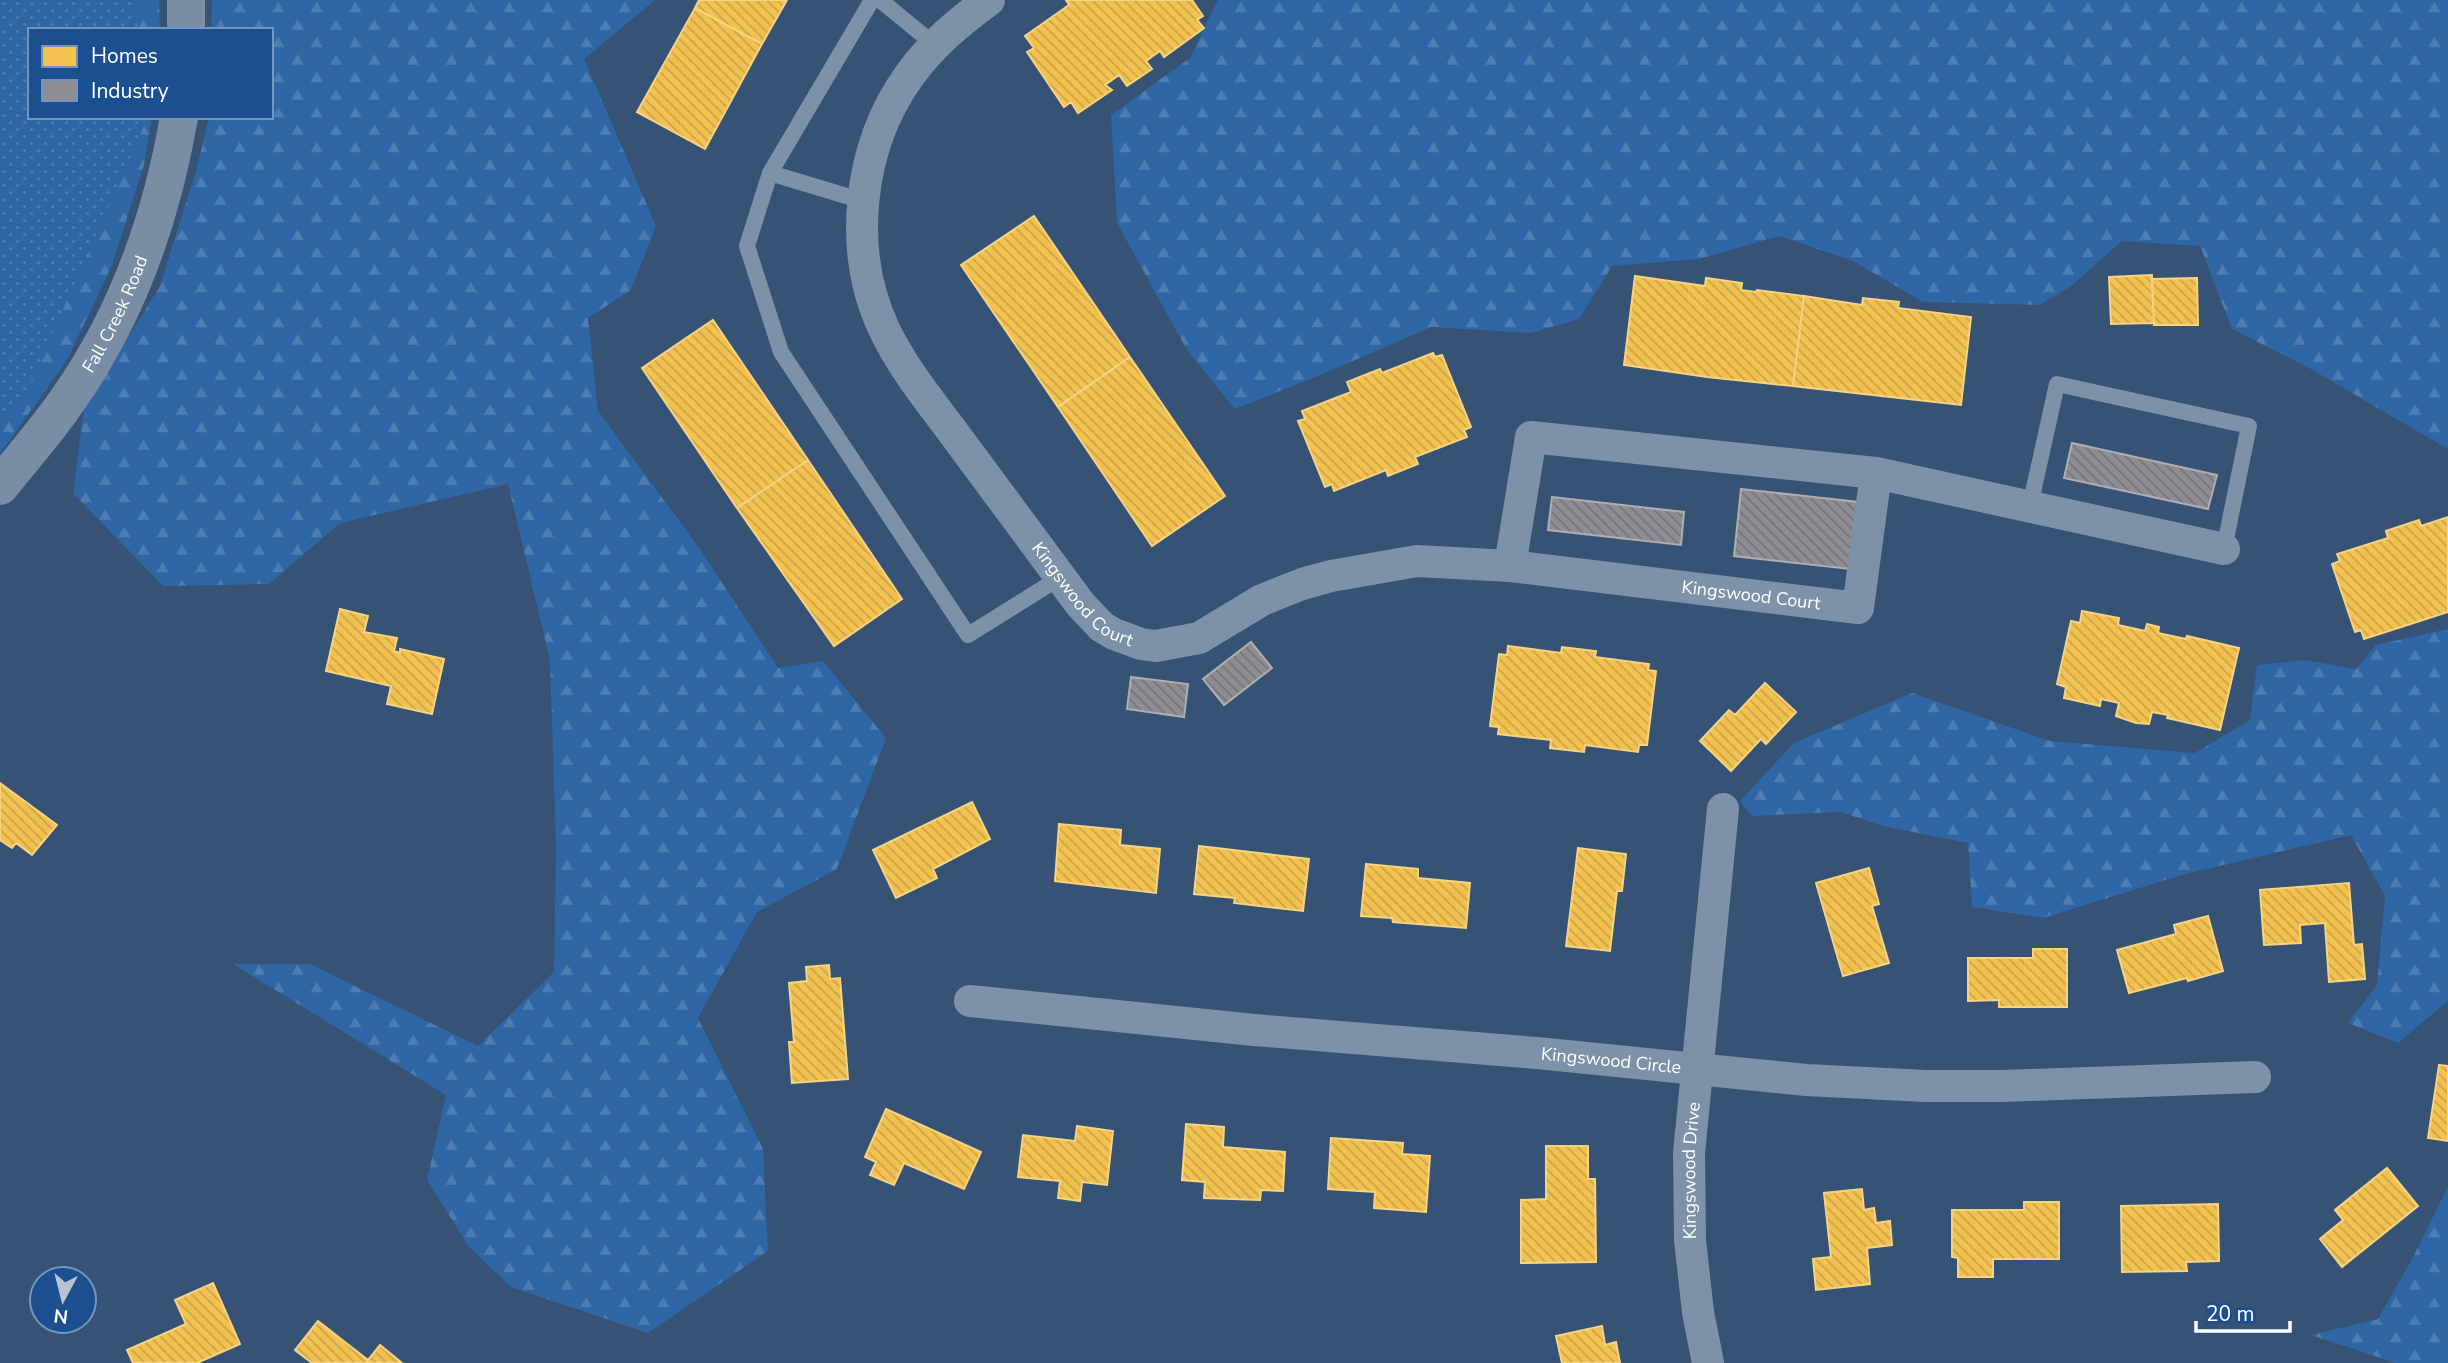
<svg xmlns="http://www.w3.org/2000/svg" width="2448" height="1363" font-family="'Nunito Sans',sans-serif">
<defs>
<pattern id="forest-firs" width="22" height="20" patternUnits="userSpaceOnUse" patternTransform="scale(1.75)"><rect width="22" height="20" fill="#2f66a5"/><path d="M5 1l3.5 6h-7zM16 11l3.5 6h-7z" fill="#4e7db2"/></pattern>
<pattern id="park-dots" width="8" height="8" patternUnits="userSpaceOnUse" patternTransform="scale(1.75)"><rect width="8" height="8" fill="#2f66a5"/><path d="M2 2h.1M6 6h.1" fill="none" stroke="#4e7db2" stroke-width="1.8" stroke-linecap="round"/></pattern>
<pattern id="homes-back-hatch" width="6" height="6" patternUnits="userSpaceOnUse" patternTransform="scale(1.75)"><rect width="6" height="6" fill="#f2c14e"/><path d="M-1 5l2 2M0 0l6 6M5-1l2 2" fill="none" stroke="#c8a44e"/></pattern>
<pattern id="industry-back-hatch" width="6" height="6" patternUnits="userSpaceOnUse" patternTransform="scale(1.75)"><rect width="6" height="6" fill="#8d8d92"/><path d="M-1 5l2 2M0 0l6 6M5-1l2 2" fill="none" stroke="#76767a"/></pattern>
</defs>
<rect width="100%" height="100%" fill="#365274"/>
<path fill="url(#forest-firs)" d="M 0,0 L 159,0 L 160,30 L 30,30 L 30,117 L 152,117 L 144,165 L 112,265 L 67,360 L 0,454 Z
M 212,0 L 655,0 L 584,59 L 656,226 L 631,290 L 588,318 L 598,411 L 700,549 L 778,668 L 823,661 L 886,738 L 837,869 L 757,912 L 698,1018 L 763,1149 L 768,1251 L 648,1333 L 511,1287 L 469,1247 L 427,1180 L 446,1095 L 233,964 L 310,964 L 478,1046 L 554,972 L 556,847 L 550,660 L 508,484 L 340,523 L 269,584 L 163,586 L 73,493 L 84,409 L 160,286 L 196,171 L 209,117 L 271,117 L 271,30 L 211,30 Z
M 1218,0 L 2448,0 L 2448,449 L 2311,369 L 2232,329 L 2200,246 L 2122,241 L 2070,287 L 2039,305 L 1923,302 L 1853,261 L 1779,236 L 1699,259 L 1612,266 L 1579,319 L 1531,333 L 1431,327 L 1325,373 L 1235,409 L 1187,350 L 1117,223 L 1111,115 L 1190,58 Z
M 2448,629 L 2448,1001 L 2398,1043 L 2348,1023 L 2377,985 L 2385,896 L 2351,835 L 2185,874 L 2043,918 L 1972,907 L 1968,843 L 1883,826 L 1841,812 L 1752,816 L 1740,801 L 1794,743 L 1912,693 L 2050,741 L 2195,753 L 2250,720 L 2257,665 L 2304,660 L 2356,669 L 2376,645 Z
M 2448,1187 L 2448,1363 L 2396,1363 L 2311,1335 L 2378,1319 L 2411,1261 Z"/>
<path fill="url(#park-dots)" d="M 0,0 L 134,0 L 138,30 L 30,30 L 30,117 L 148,117 L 23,400 L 0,426 Z"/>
<path fill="url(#homes-back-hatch)" stroke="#f6d483" stroke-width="2" d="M 699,0 L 787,0 L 762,44 L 695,8 Z
M 1192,0 L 1203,16 L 1197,20 L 1204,28 L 1164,57 L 1160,51 L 1146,61 L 1152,69 L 1127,86 L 1119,75 L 1105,85 L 1112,90 L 1078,113 L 1071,102 L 1064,107 L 1027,52 L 1034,48 L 1025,36 L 1069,5 L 1066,0 Z
M 695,8 L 762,44 L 705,149 L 637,112 Z
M 1034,216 L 1130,357 L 1058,407 L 961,265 Z
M 2152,275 L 2154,323 L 2111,324 L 2109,277 Z
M 1635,276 L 1705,286 L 1706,278 L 1742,283 L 1741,290 L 1756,292 L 1757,290 L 1804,296 L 1793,386 L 1707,377 L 1624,365 Z
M 2197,278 L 2198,325 L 2154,325 L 2152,279 Z
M 1804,296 L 1862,305 L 1863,298 L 1899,302 L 1898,308 L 1971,317 L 1961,405 L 1793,386 Z
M 713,320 L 808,460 L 737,508 L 642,368 Z
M 1433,353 L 1435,357 L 1442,355 L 1471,427 L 1464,430 L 1467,437 L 1415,457 L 1418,464 L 1388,476 L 1386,470 L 1334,491 L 1332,484 L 1325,487 L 1298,421 L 1305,419 L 1302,411 L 1351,392 L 1347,382 L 1380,369 L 1382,373 Z
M 1130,357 L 1225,496 L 1152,546 L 1058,407 Z
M 808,460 L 902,599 L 834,646 L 737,508 Z
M 2448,517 L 2448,612 L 2364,639 L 2361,630 L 2355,632 L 2332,564 L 2340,561 L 2337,554 L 2388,538 L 2386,531 L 2419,520 L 2421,526 Z
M 340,609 L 368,616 L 364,632 L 397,638 L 394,651 L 400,653 L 400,649 L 444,659 L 432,714 L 387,704 L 391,686 L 326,671 Z
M 2082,611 L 2119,618 L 2118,625 L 2145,631 L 2147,624 L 2159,627 L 2158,633 L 2186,639 L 2187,636 L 2239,648 L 2220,730 L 2167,718 L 2168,715 L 2152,712 L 2149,724 L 2136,723 L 2116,716 L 2119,703 L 2101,699 L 2100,706 L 2064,698 L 2066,687 L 2057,684 L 2071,621 L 2080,623 Z
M 1508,646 L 1561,653 L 1562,647 L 1596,651 L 1595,657 L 1649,664 L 1648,670 L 1656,671 L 1647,745 L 1639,745 L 1638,752 L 1585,745 L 1584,752 L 1550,748 L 1551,740 L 1498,734 L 1499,727 L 1490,726 L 1499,654 L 1507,655 Z
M 1765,683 L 1796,712 L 1766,744 L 1761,739 L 1731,771 L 1700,741 L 1729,710 L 1735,715 Z
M 0,783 L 57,825 L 32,855 L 16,843 L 12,848 L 0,840 Z
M 972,802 L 990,839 L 933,869 L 937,878 L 896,898 L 873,850 Z
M 1059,824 L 1121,830 L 1120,845 L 1160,849 L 1156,893 L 1055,881 Z
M 1199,846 L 1309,859 L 1303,911 L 1234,903 L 1235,898 L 1194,894 Z
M 1578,848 L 1626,854 L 1622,891 L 1617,891 L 1610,951 L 1566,946 Z
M 1366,864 L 1418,869 L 1418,878 L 1470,883 L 1466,928 L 1393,922 L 1392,918 L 1361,916 Z
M 1869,868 L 1879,904 L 1872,906 L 1889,963 L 1843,976 L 1816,883 Z
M 2349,883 L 2354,945 L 2362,944 L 2365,979 L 2329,982 L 2325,923 L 2300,925 L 2301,943 L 2264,945 L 2260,890 Z
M 2208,916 L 2223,971 L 2188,981 L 2187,978 L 2129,993 L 2117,950 L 2176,934 L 2174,925 Z
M 2033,949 L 2067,949 L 2067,1007 L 1999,1007 L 1999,1000 L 1968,1001 L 1968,958 L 2033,958 Z
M 829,965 L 830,979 L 840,978 L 848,1079 L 792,1083 L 789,1042 L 794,1042 L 789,983 L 807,981 L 806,967 Z
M 2439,1065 L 2448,1066 L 2448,1141 L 2428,1138 Z
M 886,1109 L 981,1152 L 964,1189 L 904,1163 L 894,1185 L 870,1175 L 876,1162 L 865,1157 Z
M 1186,1124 L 1224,1127 L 1223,1147 L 1285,1152 L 1283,1191 L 1261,1190 L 1260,1200 L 1204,1198 L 1205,1182 L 1182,1180 Z
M 1077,1126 L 1113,1131 L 1107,1185 L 1082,1182 L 1080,1201 L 1058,1198 L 1060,1181 L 1018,1177 L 1023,1135 L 1075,1141 Z
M 1331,1138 L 1403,1143 L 1402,1154 L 1430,1156 L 1426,1212 L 1374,1208 L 1375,1192 L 1328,1189 Z
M 1546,1146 L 1588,1146 L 1588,1179 L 1595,1179 L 1596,1262 L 1521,1263 L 1521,1200 L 1546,1199 Z
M 2387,1168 L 2418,1206 L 2342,1267 L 2320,1239 L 2343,1220 L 2335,1210 Z
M 1862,1189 L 1864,1210 L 1874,1208 L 1876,1223 L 1890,1221 L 1892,1245 L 1867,1248 L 1870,1284 L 1816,1290 L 1813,1259 L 1831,1257 L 1824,1193 Z
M 2024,1202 L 2059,1202 L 2059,1259 L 1993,1259 L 1993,1277 L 1958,1277 L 1958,1258 L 1952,1257 L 1952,1210 L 2024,1210 Z
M 2218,1204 L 2219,1261 L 2186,1262 L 2187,1271 L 2122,1272 L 2121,1206 Z
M 213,1283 L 240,1344 L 197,1363 L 133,1363 L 127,1350 L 186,1324 L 175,1300 Z
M 318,1321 L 368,1360 L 380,1345 L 402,1363 L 312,1363 L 295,1350 Z
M 1602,1326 L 1605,1345 L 1616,1342 L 1620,1363 L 1562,1363 L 1556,1336 Z"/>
<path fill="url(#industry-back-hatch)" stroke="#afafb3" stroke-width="2" d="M 2072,443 L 2217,475 L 2208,509 L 2064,478 Z
M 1741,489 L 1858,502 L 1850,569 L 1734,556 Z
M 1552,497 L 1684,512 L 1681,545 L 1548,530 Z
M 1251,642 L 1272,668 L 1224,705 L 1203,679 Z
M 1131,677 L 1188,684 L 1184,717 L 1127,709 Z"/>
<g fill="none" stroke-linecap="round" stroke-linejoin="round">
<path stroke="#7d92a8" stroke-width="16" d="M 872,0 L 770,173 L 747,246 L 781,352 L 968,635 L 1061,577
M 880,0 L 935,45
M 770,173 L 863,201
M 2030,506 L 2057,384 L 2249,426 L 2224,549"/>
<g stroke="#7d92a8" stroke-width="32">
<path id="s1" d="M 989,0 C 959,22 931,45 909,76 C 858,147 847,250 884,329 C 904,371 934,406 961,443 C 1001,497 1041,551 1081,605 L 1102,627 L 1114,634 L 1141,644 L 1156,646 L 1199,638 L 1262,600 L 1302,584 L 1331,576 L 1417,561 L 1510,566 L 1858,608 L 1876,473"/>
<path d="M 1510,566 L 1531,437 L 1876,473 L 2224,549"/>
<path id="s2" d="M 970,1001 L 1254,1030 L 1537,1053 L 1806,1080 L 1926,1086 L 2001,1086 L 2255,1077"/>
<path id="s3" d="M 1708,1363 L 1698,1312 L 1690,1240 L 1689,1153 L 1723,809"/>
</g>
<g stroke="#798da4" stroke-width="38">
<path d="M 186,30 L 186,0"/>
<path id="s4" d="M 0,486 C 23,457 48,429 69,398 C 127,315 162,216 179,117"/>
</g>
</g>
<g text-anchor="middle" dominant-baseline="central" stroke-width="7" stroke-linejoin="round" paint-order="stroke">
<g font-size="18" fill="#fff" stroke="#1b4f8f">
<text stroke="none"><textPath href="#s4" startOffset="208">Fall Creek Road</textPath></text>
<text stroke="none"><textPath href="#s1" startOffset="710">Kingswood Court</textPath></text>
<text stroke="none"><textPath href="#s1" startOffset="1418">Kingswood Court</textPath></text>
<text stroke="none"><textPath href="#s2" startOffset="644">Kingswood Circle</textPath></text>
<text stroke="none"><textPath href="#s3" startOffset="194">Kingswood Drive</textPath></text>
</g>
</g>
<rect x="28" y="28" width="245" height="91" fill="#1b4f8f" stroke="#7695bc" stroke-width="2"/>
<rect x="42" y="46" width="35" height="21" fill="#f2c14e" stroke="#7695bc" stroke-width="2"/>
<text x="91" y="63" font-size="21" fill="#ffffff">Homes</text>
<rect x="42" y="80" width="35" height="21" fill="#8d8d92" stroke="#7695bc" stroke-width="2"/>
<text x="91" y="98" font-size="21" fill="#ffffff">Industry</text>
<g transform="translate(63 1300) rotate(187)"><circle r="33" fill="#1b4f8f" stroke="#7695bc" stroke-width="2"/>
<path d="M0-5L12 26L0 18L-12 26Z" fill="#b9c2ce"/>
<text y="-10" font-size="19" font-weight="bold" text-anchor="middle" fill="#ffffff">N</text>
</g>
<path d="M2196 1321v10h94v-10" fill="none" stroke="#ffffff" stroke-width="3.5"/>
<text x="2206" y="1321" font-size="21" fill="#ffffff" stroke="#1b4f8f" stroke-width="5" paint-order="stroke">20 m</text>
</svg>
